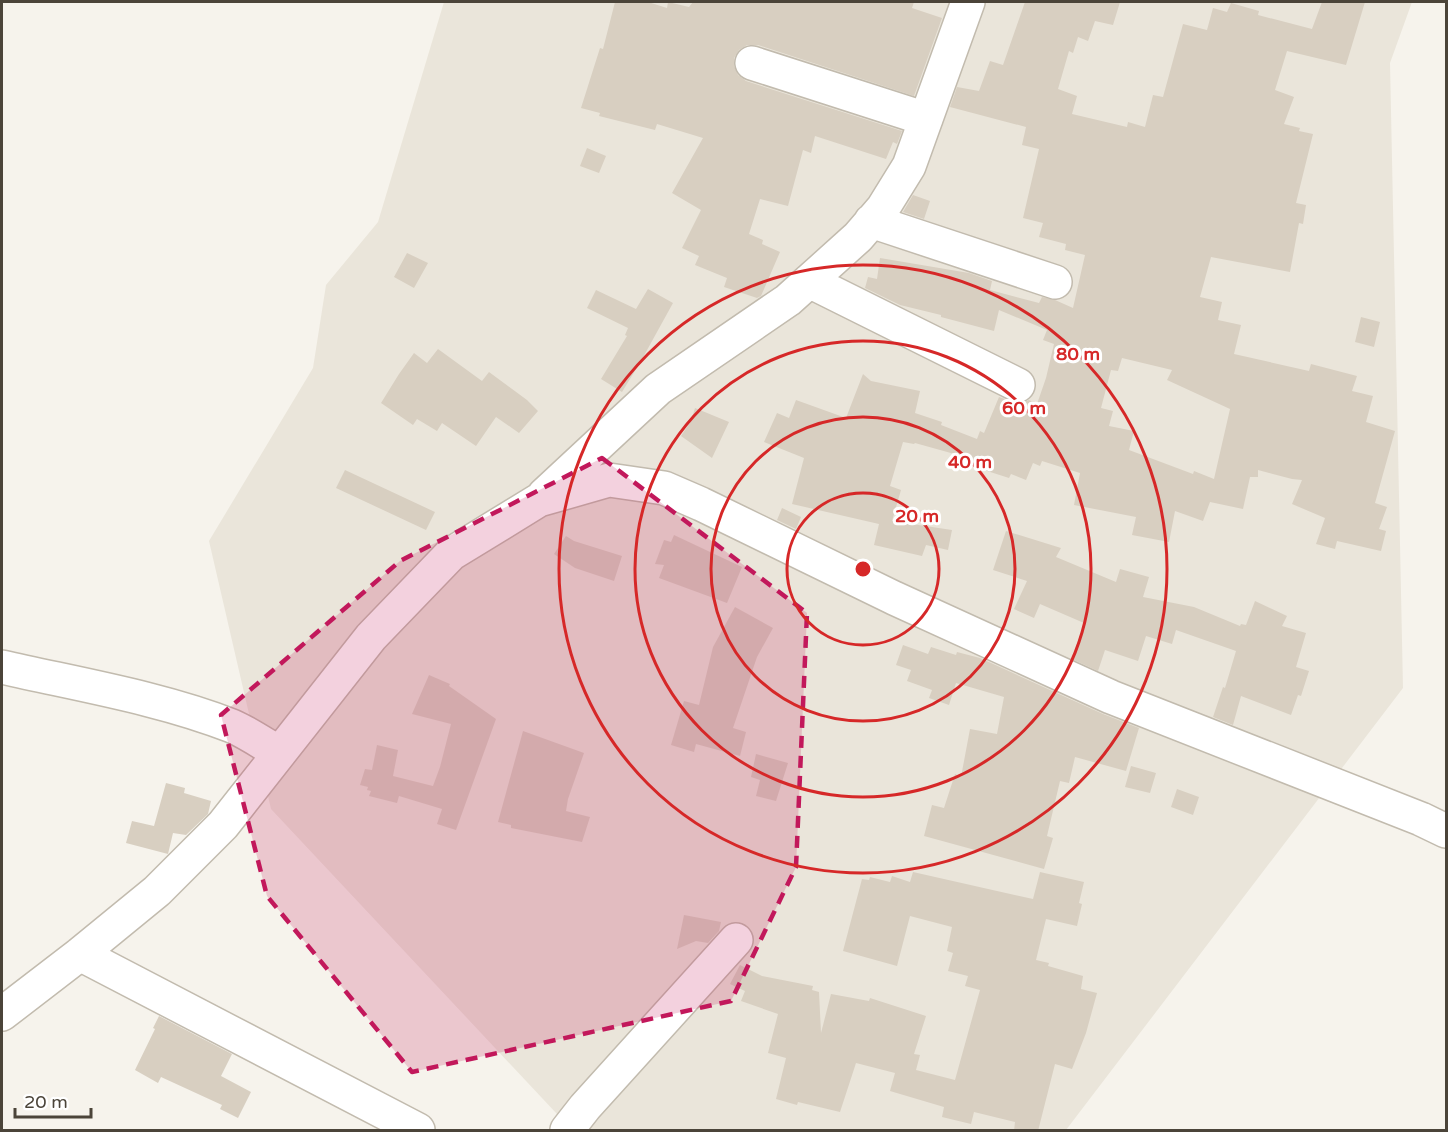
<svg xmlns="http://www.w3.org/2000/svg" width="1448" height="1132" font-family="'Varela Round',sans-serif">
<rect width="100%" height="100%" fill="#f6f3ec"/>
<path fill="#eae5da" d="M 444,2 L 1412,2 L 1390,63 L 1403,688 L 1066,1130 L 572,1130 L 271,809 L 209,541 L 313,368 L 326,285 L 378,222 Z"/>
<path fill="#d8cfc1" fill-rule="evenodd" d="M 615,2 L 648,2 L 667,8 L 668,2 L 689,7 L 693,2 L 914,2 L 912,8 L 942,18 L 914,96 L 758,45 L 747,45 L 739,50 L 734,58 L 734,66 L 738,75 L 746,81 L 902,131 L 897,144 L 893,142 L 886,159 L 815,136 L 811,153 L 803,150 L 788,206 L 760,199 L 749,234 L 763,240 L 762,244 L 780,252 L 761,296 L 757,298 L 724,287 L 727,278 L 695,265 L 699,256 L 682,248 L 701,210 L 672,193 L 703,138 L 657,124 L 655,130 L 599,116 L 600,113 L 581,108 L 600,48 L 603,49 Z
M 1025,2 L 1120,2 L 1113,25 L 1095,21 L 1088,41 L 1078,37 L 1073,53 L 1069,51 L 1058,89 L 1077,96 L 1072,114 L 1127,127 L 1128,122 L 1145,127 L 1153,95 L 1163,97 L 1183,24 L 1207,30 L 1213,8 L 1227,12 L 1231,3 L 1259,11 L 1258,15 L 1312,29 L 1322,2 L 1365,2 L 1346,65 L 1287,51 L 1275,90 L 1294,97 L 1284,124 L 1300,128 L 1299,131 L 1313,134 L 1296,203 L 1306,205 L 1303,224 L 1299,223 L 1290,272 L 1211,257 L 1200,297 L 1222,302 L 1218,320 L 1241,325 L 1234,354 L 1309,371 L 1311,364 L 1357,376 L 1352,391 L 1373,396 L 1366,422 L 1395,431 L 1375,503 L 1387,507 L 1379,529 L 1386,531 L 1381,551 L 1337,541 L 1335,549 L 1316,544 L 1325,518 L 1292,504 L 1302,480 L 1292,479 L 1258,470 L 1258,477 L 1250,477 L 1243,509 L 1210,502 L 1203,521 L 1175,511 L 1169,542 L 1132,535 L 1136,517 L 1074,505 L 1080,473 L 1042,461 L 1040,466 L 1033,463 L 1026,480 L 1011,474 L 1009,478 L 956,461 L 958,455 L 915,443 L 914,444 L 903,442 L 890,486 L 901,490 L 892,521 L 952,530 L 948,550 L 926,545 L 922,556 L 874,545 L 879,524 L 792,504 L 804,458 L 764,442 L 777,413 L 789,418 L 796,400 L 846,418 L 863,374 L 871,381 L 920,391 L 915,413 L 942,422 L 941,425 L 977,439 L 980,431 L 984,433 L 999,397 L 1019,404 L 1029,400 L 1037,404 L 1046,378 L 1054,344 L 1043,340 L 1047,330 L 999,310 L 994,331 L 941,317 L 941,315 L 900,305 L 865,288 L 868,277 L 877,279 L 880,258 L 969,273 L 992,281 L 990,290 L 1039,303 L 1042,297 L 1055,300 L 1073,308 L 1085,255 L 1065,250 L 1066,244 L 1039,237 L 1043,223 L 1023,218 L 1039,149 L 1022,145 L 1026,127 L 950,107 L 957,87 L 979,91 L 990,61 L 1003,65 ZM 1122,358 L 1172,370 L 1167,380 L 1230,409 L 1214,479 L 1194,471 L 1193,474 L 1129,450 L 1134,431 L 1109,426 L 1113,411 L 1101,408 L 1111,370 L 1118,371 Z
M 587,148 L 606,156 L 599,173 L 580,166 Z
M 913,195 L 930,201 L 924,219 L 903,212 Z
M 407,253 L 428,263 L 414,288 L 394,277 Z
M 648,289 L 673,303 L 641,361 L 622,392 L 601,379 L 627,336 L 625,335 L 628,328 L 587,308 L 596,290 L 636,309 Z
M 1361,317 L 1380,322 L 1374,347 L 1355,342 Z
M 438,349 L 482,381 L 489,372 L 527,400 L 538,411 L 519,433 L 496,417 L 476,446 L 442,423 L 437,431 L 417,419 L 413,425 L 381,403 L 399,374 L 414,353 L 427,363 Z
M 695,408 L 729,422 L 712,458 L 681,436 L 691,421 Z
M 345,470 L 435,512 L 426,530 L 336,488 Z
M 782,508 L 801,517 L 796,529 L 777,520 Z
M 1006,531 L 1061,548 L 1056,557 L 1116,582 L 1120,569 L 1149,577 L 1143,597 L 1194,607 L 1240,626 L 1241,624 L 1246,625 L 1255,601 L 1287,616 L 1282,626 L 1306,633 L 1296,667 L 1309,671 L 1301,696 L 1298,695 L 1291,715 L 1241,696 L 1233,725 L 1213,717 L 1223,687 L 1225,688 L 1236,651 L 1176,630 L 1172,644 L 1146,636 L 1138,661 L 1105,650 L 1098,671 L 1072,659 L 1084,623 L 1040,604 L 1034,618 L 1014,609 L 1027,581 L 993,570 Z
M 674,535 L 742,567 L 727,603 L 659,578 L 664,565 L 655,564 L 664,540 L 671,542 Z
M 566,536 L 574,541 L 622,556 L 614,581 L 575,568 L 554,554 Z
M 735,607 L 773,628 L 757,657 L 733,728 L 746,732 L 740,756 L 696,744 L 694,752 L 671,745 L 684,701 L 699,705 L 713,647 Z
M 903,645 L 928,654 L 931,647 L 956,655 L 957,652 L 980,658 L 1103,714 L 1139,728 L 1126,771 L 1075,757 L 1069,783 L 1060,781 L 1047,836 L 1053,838 L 1044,869 L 924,836 L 932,805 L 944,808 L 955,774 L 961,777 L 970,729 L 997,734 L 1004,697 L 956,683 L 949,705 L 929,698 L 932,690 L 907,681 L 911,670 L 896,665 Z
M 429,675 L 450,684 L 449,686 L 496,719 L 456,830 L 437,824 L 442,809 L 399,796 L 397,803 L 369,796 L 371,791 L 367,790 L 368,787 L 360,785 L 365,769 L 372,770 L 377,745 L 398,750 L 393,776 L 433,786 L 440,767 L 451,724 L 412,714 Z
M 523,731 L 584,753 L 568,799 L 566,811 L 590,817 L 582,842 L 511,828 L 511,825 L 498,822 Z
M 756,754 L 788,763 L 776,801 L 756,796 L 760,780 L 751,777 Z
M 1131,766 L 1156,773 L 1150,793 L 1125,787 Z
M 166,783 L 185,788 L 184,793 L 211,801 L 208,814 L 186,835 L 173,833 L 168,854 L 126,843 L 132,821 L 154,826 Z
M 1177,789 L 1199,797 L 1193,815 L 1171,807 Z
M 913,872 L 1033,899 L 1040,872 L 1084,882 L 1079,903 L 1082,904 L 1077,926 L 1046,919 L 1036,960 L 1049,963 L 1048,966 L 1083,976 L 1081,989 L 1097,993 L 1086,1033 L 1072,1069 L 1055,1064 L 1038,1131 L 1014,1131 L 1015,1122 L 974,1112 L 971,1124 L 942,1117 L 944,1107 L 890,1091 L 895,1073 L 856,1063 L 840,1112 L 798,1102 L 797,1105 L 776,1099 L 786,1058 L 768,1053 L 778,1014 L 741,1001 L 745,991 L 730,984 L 740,965 L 762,976 L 813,986 L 812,990 L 819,992 L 821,1033 L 831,994 L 869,1001 L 870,998 L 926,1016 L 914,1054 L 920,1055 L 916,1070 L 955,1080 L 980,990 L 965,986 L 968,976 L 948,971 L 953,953 L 947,951 L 952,927 L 910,916 L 897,966 L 843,951 L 862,879 L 869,880 L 870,877 L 890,882 L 892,876 L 910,882 Z
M 684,915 L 721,922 L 719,931 L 708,943 L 696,941 L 677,949 Z
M 159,1016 L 232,1054 L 221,1076 L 251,1092 L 238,1118 L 220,1109 L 222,1105 L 161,1077 L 158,1083 L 135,1070 L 155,1029 L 153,1028 Z"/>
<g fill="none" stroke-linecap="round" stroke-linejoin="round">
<g stroke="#c2bbae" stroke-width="36">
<path id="minor" d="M 752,63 L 926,119
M 871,221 L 1055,282
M 809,281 L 1018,385
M 544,495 L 658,389 L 788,300 L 858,237 L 883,208 L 909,166 L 968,2
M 2,667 C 76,684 161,698 232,726 C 248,733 264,744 279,753
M 80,954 L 418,1130
M 2,1014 L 80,954 L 157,891 L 223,825 L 371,637 L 451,554 L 539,500 L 609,480 L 664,488 L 701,504 L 894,598 L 1111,697 L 1421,819 L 1446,831
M 567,1130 L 585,1107 L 736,940"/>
</g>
<use href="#minor" stroke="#fff" stroke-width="33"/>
</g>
<path fill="#c2185b" fill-opacity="0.2" stroke="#c2185b" stroke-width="4.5" stroke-dasharray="12 8" stroke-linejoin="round" d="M 602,458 L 807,613 L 796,867 L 731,1001 L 412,1072 L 267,896 L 221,715 L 400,561 Z"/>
<g fill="none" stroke="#d62828" stroke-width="3">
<circle cx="863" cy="569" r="76"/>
<circle cx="863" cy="569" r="152"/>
<circle cx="863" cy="569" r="228"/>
<circle cx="863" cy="569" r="304"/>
</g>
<circle cx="863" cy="569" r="9" fill="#d62828" stroke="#fff" stroke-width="3"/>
<g font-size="18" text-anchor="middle" font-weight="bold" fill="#d62828" stroke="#fff" stroke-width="6" stroke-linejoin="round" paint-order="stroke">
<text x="1078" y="360">80 m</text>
<text x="1024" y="414">60 m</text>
<text x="970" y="468">40 m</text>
<text x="917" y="522">20 m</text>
</g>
<rect width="1448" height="1132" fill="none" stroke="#4b4439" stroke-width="6"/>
<path d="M15 1108v9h76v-9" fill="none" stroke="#4b4439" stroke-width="3"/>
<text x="24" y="1108" font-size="18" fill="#4b4439" stroke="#ffffff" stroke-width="4.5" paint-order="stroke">20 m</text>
</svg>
